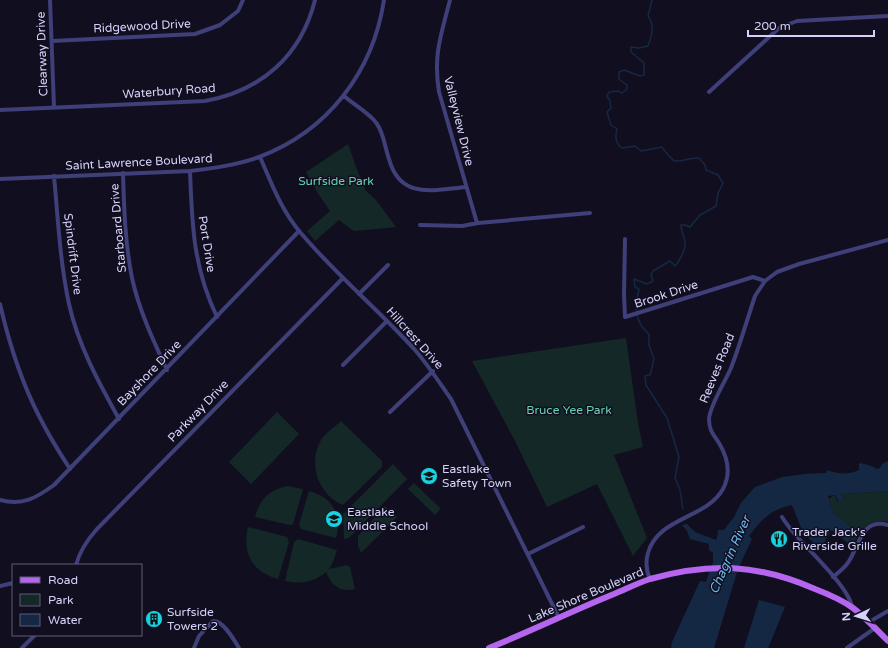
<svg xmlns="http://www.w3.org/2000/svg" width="888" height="648" font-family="'Varela Round',sans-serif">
<rect width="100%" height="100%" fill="#110f1f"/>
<path fill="#132827" d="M 348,144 L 356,167 L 366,191 L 376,200 L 396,227 L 355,231 L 352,230 L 339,220 L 315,241 L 307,231 L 330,211 L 317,192 L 306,172 Z
M 626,338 L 638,423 L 643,447 L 614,455 L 647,538 L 633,556 L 597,484 L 547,507 L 515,441 L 472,361 Z
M 277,412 L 299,434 L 251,484 L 229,462 Z
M 341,421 L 382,461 L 382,467 L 343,505 C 319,495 307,464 321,440 C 325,433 335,427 341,421 Z
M 393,464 L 407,479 L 349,538 L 344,539 L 343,514 Z
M 414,483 L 440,508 L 440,509 L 435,515 L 408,489 Z
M 288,486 L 303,489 L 293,524 L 290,525 L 255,517 C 260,499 270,489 288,486 Z
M 309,491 C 332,497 343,514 336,538 L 301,529 L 299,525 Z
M 888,491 L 888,522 C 868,518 859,532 852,547 L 848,544 L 855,530 L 833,513 L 829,499 L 834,495 L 838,502 L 844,499 L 841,494 Z
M 385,506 L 397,517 L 361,553 L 358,546 L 358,536 Z
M 248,527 L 287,537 L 289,542 L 278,579 C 252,572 242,553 248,527 Z
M 298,539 L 337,550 L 333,562 L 329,569 L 347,565 L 350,567 L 355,589 C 340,593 331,585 326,572 C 313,583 300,584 285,581 L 294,542 Z"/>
<path fill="#142844" d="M 888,461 L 888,491 L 841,494 L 844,499 L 839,502 L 835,495 L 828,496 L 833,513 L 855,530 L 848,543 L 831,530 L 823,545 L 813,543 L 802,530 L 792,505 C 770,510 763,518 749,536 L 752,539 L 738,569 L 714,648 L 671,648 L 672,642 L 700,581 L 706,582 L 713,562 L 713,553 L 709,550 L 709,544 L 690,539 L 687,531 L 682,525 L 687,524 L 695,532 L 716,540 L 717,537 L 718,530 L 724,530 L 734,517 L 741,503 L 755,487 L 782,477 L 805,474 L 826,473 L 827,470 C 838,474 849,475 859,470 L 859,464 L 861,463 C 866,465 874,466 877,469 L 880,468 L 882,464 Z
M 759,600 L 785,607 L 768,648 L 744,648 Z"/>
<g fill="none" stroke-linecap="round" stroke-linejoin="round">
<path stroke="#142844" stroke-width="1.5" d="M 652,0 L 648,16 C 655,25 652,35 648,46 L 639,48 L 631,47 L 631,52 L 644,63 L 644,75 L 640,76 L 624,70 L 619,72 L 619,79 L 627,85 L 627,89 L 622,93 L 618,91 L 609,92 L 607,96 L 610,101 L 611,108 L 607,112 L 611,125 L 617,129 C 615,137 615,143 622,148 L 635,146 L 641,151 L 662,147 C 665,153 670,156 674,161 C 683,162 690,157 699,158 L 705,165 L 706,170 L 718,175 L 723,183 L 718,193 L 716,206 L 700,215 L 690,227 L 685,225 L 681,225 C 681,233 686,239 685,245 C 685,251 680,259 677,264 L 675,266 L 670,261 L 653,271 L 651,274 L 653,281 L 647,284 L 634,279 L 635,287 L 639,289 C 635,306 634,322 649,334 L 649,345 L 654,359 L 650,375 L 645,376 L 646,385 L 667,418 L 679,457 L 675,478 L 680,490 L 683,509"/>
<path stroke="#3f3f79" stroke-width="4" d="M 50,0 L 54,107
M 450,0 C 441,35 433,55 439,92 L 477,223
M 52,41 L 195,34 L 220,25 L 238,11 L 243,0
M 709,92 L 779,28 L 797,21 L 888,16
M 344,96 C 353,104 371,114 377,124 C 384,134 385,148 389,159 C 400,200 434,190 466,187
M 0,110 L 205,101 C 261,91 301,56 315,0
M 260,157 C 271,182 281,210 300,232 C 335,274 378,309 415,350 C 428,365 439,382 451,399 L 559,618
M 190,171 C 192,224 193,267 217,317
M 123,173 C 124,208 125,243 132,278 C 139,310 153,340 167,370
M 54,176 C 58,219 60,262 69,304 C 78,345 99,383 119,419
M 0,179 L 190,171 C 214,168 237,165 259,157 C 328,131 373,72 384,0
M 420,225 L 462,226 L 478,223 L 590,213
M 625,239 L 624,294 L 625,317 L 753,277 L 765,281
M 359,294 L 388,265
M 0,304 C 9,343 21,381 39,416 C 48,434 59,452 70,469
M 343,365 L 387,321
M 390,412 L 433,371
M 0,500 C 23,506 36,498 54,485 L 299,231
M 782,517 C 785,522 789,527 793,532 C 807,549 849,587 852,607
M 528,554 L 583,527
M 76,565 C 80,550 87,540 97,529 L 343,278
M 833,577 C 838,573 843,569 847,564 C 859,549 860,517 888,525
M 650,579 C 646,570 645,563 648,553 C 658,517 706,519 723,489 C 731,474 728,458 719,443 C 713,434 709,430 709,419 C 710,405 725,382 731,368 C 740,345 747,320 755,296 L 765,281 L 777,272 L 799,264 L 888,240
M 0,586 L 13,583
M 869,622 L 888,611
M 22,648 L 35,635
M 194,648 L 199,636 L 213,621 C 223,620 234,640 239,648
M 847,648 L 875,628"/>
<path stroke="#b665ee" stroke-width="6" d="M 489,648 C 531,631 572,611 614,594 C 626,589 638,583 650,579 C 710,562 758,564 815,589 C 828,594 842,600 853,608 C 866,618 877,630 888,641"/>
</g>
<defs>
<g id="school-disc" transform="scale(0.9)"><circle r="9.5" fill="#18d2e0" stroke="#110f1f"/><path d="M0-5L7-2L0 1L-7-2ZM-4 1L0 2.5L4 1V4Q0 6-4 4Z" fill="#111"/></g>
<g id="restaurant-disc" transform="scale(0.9)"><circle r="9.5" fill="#18d2e0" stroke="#110f1f"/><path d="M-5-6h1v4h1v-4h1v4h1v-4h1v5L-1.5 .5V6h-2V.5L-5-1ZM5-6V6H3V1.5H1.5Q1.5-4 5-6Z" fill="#111"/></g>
<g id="building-disc" transform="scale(0.9)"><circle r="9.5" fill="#18d2e0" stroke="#110f1f"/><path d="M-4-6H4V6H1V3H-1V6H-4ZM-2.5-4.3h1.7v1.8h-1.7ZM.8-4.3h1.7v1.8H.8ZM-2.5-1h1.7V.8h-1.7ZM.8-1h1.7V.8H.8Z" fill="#111"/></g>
</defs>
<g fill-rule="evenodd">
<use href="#school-disc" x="429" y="476"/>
<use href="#school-disc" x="334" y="519"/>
<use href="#restaurant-disc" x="779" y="539"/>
<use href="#building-disc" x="154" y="619"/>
</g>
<g text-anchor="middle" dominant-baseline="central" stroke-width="3" stroke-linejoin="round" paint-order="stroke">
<g font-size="12" fill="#d5d2fa" stroke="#110f1f">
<text transform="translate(142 26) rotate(-3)">Ridgewood Drive</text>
<text transform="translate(42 54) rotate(-92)">Clearway Drive</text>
<text transform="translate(169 91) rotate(-4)">Waterbury Road</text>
<text transform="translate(459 121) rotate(76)">Valleyview Drive</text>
<text transform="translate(139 162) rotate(-3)">Saint Lawrence Boulevard</text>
<text transform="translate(118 228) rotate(-95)">Starboard Drive</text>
<text transform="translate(207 244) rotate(81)">Port Drive</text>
<text transform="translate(73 254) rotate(83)">Spindrift Drive</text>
<text transform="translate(666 294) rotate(-18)">Brook Drive</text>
<text transform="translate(415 338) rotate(48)">Hillcrest Drive</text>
<text transform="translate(717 368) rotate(-68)">Reeves Road</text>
<text transform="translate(149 373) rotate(-46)">Bayshore Drive</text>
<text transform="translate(198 411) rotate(-46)">Parkway Drive</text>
<text transform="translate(586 595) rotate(-23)">Lake Shore Boulevard</text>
</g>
<g font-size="12" fill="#66d2b3" stroke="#110f1f">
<text x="336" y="181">Surfside Park</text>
<text x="569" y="410">Bruce Yee Park</text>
</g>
<g font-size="12" fill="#d5d2fa" stroke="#110f1f" text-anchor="start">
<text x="442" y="469">Eastlake<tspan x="442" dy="14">Safety Town</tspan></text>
<text x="347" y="512">Eastlake<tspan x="347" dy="14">Middle School</tspan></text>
<text x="792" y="532">Trader Jack's<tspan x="792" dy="14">Riverside Grille</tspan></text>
<text x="167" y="612">Surfside<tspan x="167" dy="14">Towers 2</tspan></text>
</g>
<g font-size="13" font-style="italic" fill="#6bb6ef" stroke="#110f1f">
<text transform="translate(730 555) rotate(-66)">Chagrin River</text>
</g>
</g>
<rect x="12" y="564" width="130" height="72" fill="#110f1f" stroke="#5f5d77"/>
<rect x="20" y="577" width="20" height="6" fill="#b665ee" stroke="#5f5d77"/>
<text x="48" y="584" font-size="12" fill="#d5d2fa">Road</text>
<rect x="20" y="594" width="20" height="12" fill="#132827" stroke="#5f5d77"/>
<text x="48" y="604" font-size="12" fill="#d5d2fa">Park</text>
<rect x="20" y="614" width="20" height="12" fill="#142844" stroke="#5f5d77"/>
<text x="48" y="624" font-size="12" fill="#d5d2fa">Water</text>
<g transform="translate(856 616) rotate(266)" stroke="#110f1f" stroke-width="3" paint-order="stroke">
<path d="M0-3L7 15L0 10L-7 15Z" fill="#d5d2fa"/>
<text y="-6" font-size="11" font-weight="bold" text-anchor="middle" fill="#d5d2fa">N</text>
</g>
<path d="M748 30v6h126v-6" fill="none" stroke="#d5d2fa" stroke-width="2"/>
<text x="754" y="30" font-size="12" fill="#d5d2fa" stroke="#110f1f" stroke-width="3" paint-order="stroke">200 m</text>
</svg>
